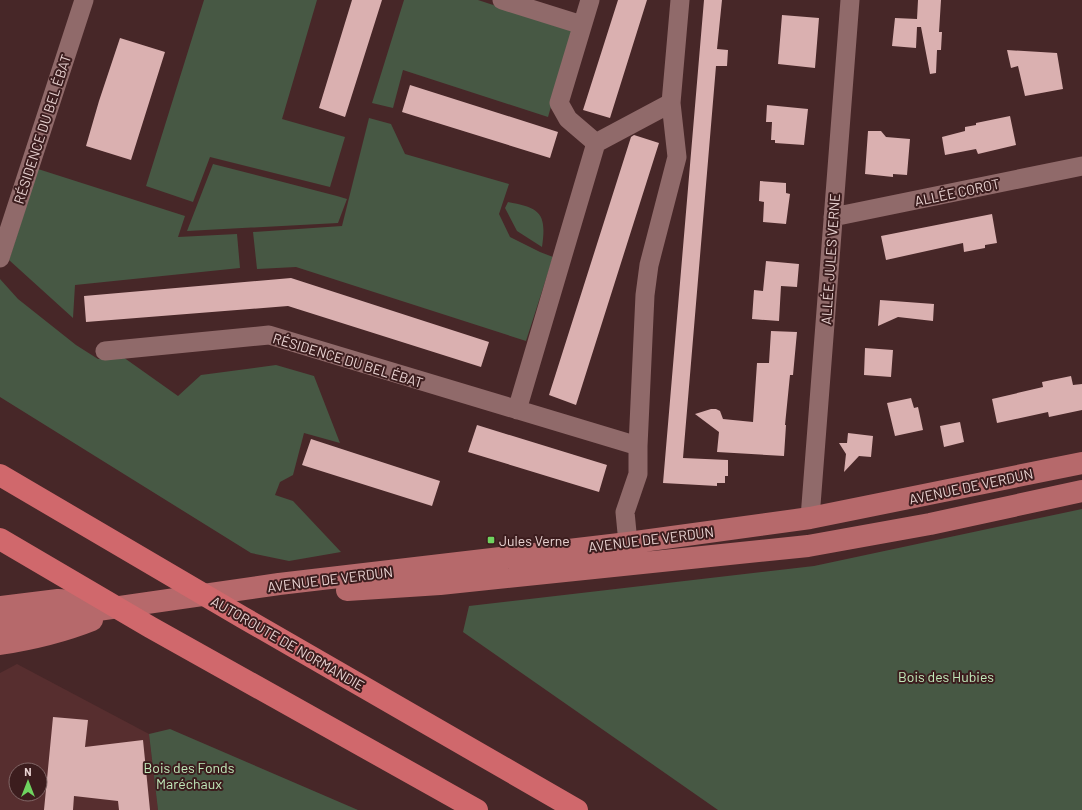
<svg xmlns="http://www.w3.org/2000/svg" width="1082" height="810" font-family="Barlow,sans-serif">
<rect width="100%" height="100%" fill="#472728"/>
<path fill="#572e2f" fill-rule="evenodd" d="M 17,664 L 149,734 L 158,810 L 0,810 L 0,673 ZM 16,770 L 40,770 L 40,794 L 16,794 Z"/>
<path fill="#475844" d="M 204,0 L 317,0 L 282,119 L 345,137 L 330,187 L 210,157 L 193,202 L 146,186 Z
M 404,0 L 478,0 L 573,31 L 548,117 L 403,70 L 393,108 L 372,103 Z
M 369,118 L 391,124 L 405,154 L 509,184 L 499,214 L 510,237 L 540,252 L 553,257 L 526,341 L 296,267 L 257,269 L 253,232 L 342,226 Z
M 213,164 L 337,196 L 347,199 L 338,223 L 187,231 Z
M 38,169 L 185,216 L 178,237 L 237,234 L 240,268 L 75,285 L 73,318 L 9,260 Z
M 508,202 C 540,208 547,213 542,247 L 517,231 L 505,208 Z
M 0,279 L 18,299 L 76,345 L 98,359 L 123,357 L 178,396 L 201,375 L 276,365 L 314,376 L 340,443 L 304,433 L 293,475 L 280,482 L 275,495 L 293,501 L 341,552 L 289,561 L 251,553 L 0,397 Z
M 1082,509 L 1082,810 L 718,810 L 463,632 L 469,606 L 814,566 Z
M 170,729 L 358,810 L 158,810 L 149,734 Z"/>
<path fill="#dab0b0" d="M 352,0 L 382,0 L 345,117 L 319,108 Z
M 618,0 L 647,0 L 610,118 L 583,110 Z
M 704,0 L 722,0 L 717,49 L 728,50 L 727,66 L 716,66 L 683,458 L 728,460 L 728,476 L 725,476 L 725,483 L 717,483 L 717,486 L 663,483 Z
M 918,0 L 941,0 L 939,32 L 942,32 L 941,50 L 937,50 L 936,73 L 930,74 L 921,27 L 917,27 L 916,48 L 892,46 L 895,18 L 917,19 Z
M 782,15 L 819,18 L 815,68 L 778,64 Z
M 120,38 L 165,52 L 131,160 L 86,146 L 99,101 Z
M 1007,50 L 1057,53 L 1063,89 L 1025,96 L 1018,66 L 1011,68 Z
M 410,85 L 558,132 L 550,158 L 402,112 Z
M 767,105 L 808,109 L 804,145 L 775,143 L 775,140 L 771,140 L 772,122 L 766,122 Z
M 1010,116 L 1016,145 L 978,154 L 976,149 L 945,155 L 942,137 L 965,131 L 965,127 L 976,125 L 976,123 Z
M 868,131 L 881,131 L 886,137 L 910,139 L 907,175 L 893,174 L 893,177 L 865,174 Z
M 634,135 L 659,143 L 576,405 L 549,395 L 631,137 Z
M 760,181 L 786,183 L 786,193 L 790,194 L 786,224 L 763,222 L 764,202 L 759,201 Z
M 992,214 L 997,243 L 985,245 L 985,248 L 964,252 L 963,243 L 886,260 L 881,236 Z
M 766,261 L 799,264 L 797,287 L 781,286 L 779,321 L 752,319 L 754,290 L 763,291 Z
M 291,278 L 489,342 L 481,367 L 288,306 L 86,322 L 84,296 Z
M 880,300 L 934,304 L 933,321 L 898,317 L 878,326 Z
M 771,331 L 797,332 L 793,375 L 790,375 L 785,425 L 786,425 L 784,456 L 717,452 L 719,432 L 695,414 L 711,409 L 716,409 L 720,411 L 723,419 L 753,422 L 757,363 L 769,363 Z
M 865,348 L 893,350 L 891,377 L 864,375 Z
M 1071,376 L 1073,385 L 1082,384 L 1082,410 L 1049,417 L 1048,412 L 997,423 L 992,399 L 1043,387 L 1042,382 Z
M 911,398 L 914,408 L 918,407 L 923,430 L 895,436 L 887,403 Z
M 960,422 L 964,442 L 944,447 L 940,426 Z
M 477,425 L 607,465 L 599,492 L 468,452 Z
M 848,433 L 873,436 L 871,457 L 859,456 L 844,472 L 846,454 L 839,443 L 847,443 Z
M 311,439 L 440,481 L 432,506 L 302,465 Z
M 53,717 L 88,720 L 85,747 L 143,740 L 150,810 L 119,810 L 118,801 L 74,796 L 73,810 L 44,810 Z"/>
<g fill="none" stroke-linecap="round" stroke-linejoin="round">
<path stroke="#906a6a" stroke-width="19" d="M 502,0 L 582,25
M 596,143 L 671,103
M 833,217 L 1082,166
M 0,258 L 84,0
M 105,351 L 269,335 L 638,446
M 517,410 L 596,143 L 568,119 L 559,103 L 590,0
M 810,518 L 850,0
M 628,543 L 625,512 L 638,474 L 638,446 L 645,295 L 649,265 L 677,157 L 671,103 L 680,0"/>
<path stroke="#b6696b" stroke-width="22" d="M 347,590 L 440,584 L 808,546 L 930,524 L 1082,491
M 0,607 L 58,600 L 90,602
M 0,624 L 279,584 L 628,543 L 810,518 L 1082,463
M 0,644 C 32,639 62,632 92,620"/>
<path stroke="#d0686c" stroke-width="22" d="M 0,475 L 242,617 L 577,810
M 0,539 L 150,627 L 477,810"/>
</g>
<rect fill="#6fd35f" stroke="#3c1d1e" stroke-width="1.5" x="487" y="536" width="8" height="8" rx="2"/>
<g text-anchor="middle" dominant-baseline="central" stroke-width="4" stroke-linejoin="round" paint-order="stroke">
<g font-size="14" fill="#e9d3d2" stroke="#3c1d1e">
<text transform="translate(42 129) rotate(-72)">RÉSIDENCE DU BEL ÉBAT</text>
<text transform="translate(957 192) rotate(-12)">ALLÉE COROT</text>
<text transform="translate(830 259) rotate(-86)">ALLÉE JULES VERNE</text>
<text transform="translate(348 360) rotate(17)">RÉSIDENCE DU BEL ÉBAT</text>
<text transform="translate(971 486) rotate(-12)">AVENUE DE VERDUN</text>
<text transform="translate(651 539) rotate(-7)">AVENUE DE VERDUN</text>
<text transform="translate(330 579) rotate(-7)">AVENUE DE VERDUN</text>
<text transform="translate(288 643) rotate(30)">AUTOROUTE DE NORMANDIE</text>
</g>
<g font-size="14" fill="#e9d3d2" stroke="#3c1d1e" text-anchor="start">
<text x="499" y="540">Jules Verne</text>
</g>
<g font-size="14" fill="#c1eaba" stroke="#3c1d1e">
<text x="946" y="676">Bois des Hubies</text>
<text x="189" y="767">Bois des Fonds<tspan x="189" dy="16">Maréchaux</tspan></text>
</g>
</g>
<g transform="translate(28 782)"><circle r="19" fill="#3c1d1e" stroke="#816666"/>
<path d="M0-3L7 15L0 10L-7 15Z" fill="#6fd35f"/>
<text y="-6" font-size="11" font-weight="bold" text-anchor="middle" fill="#e9d3d2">N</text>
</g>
</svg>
